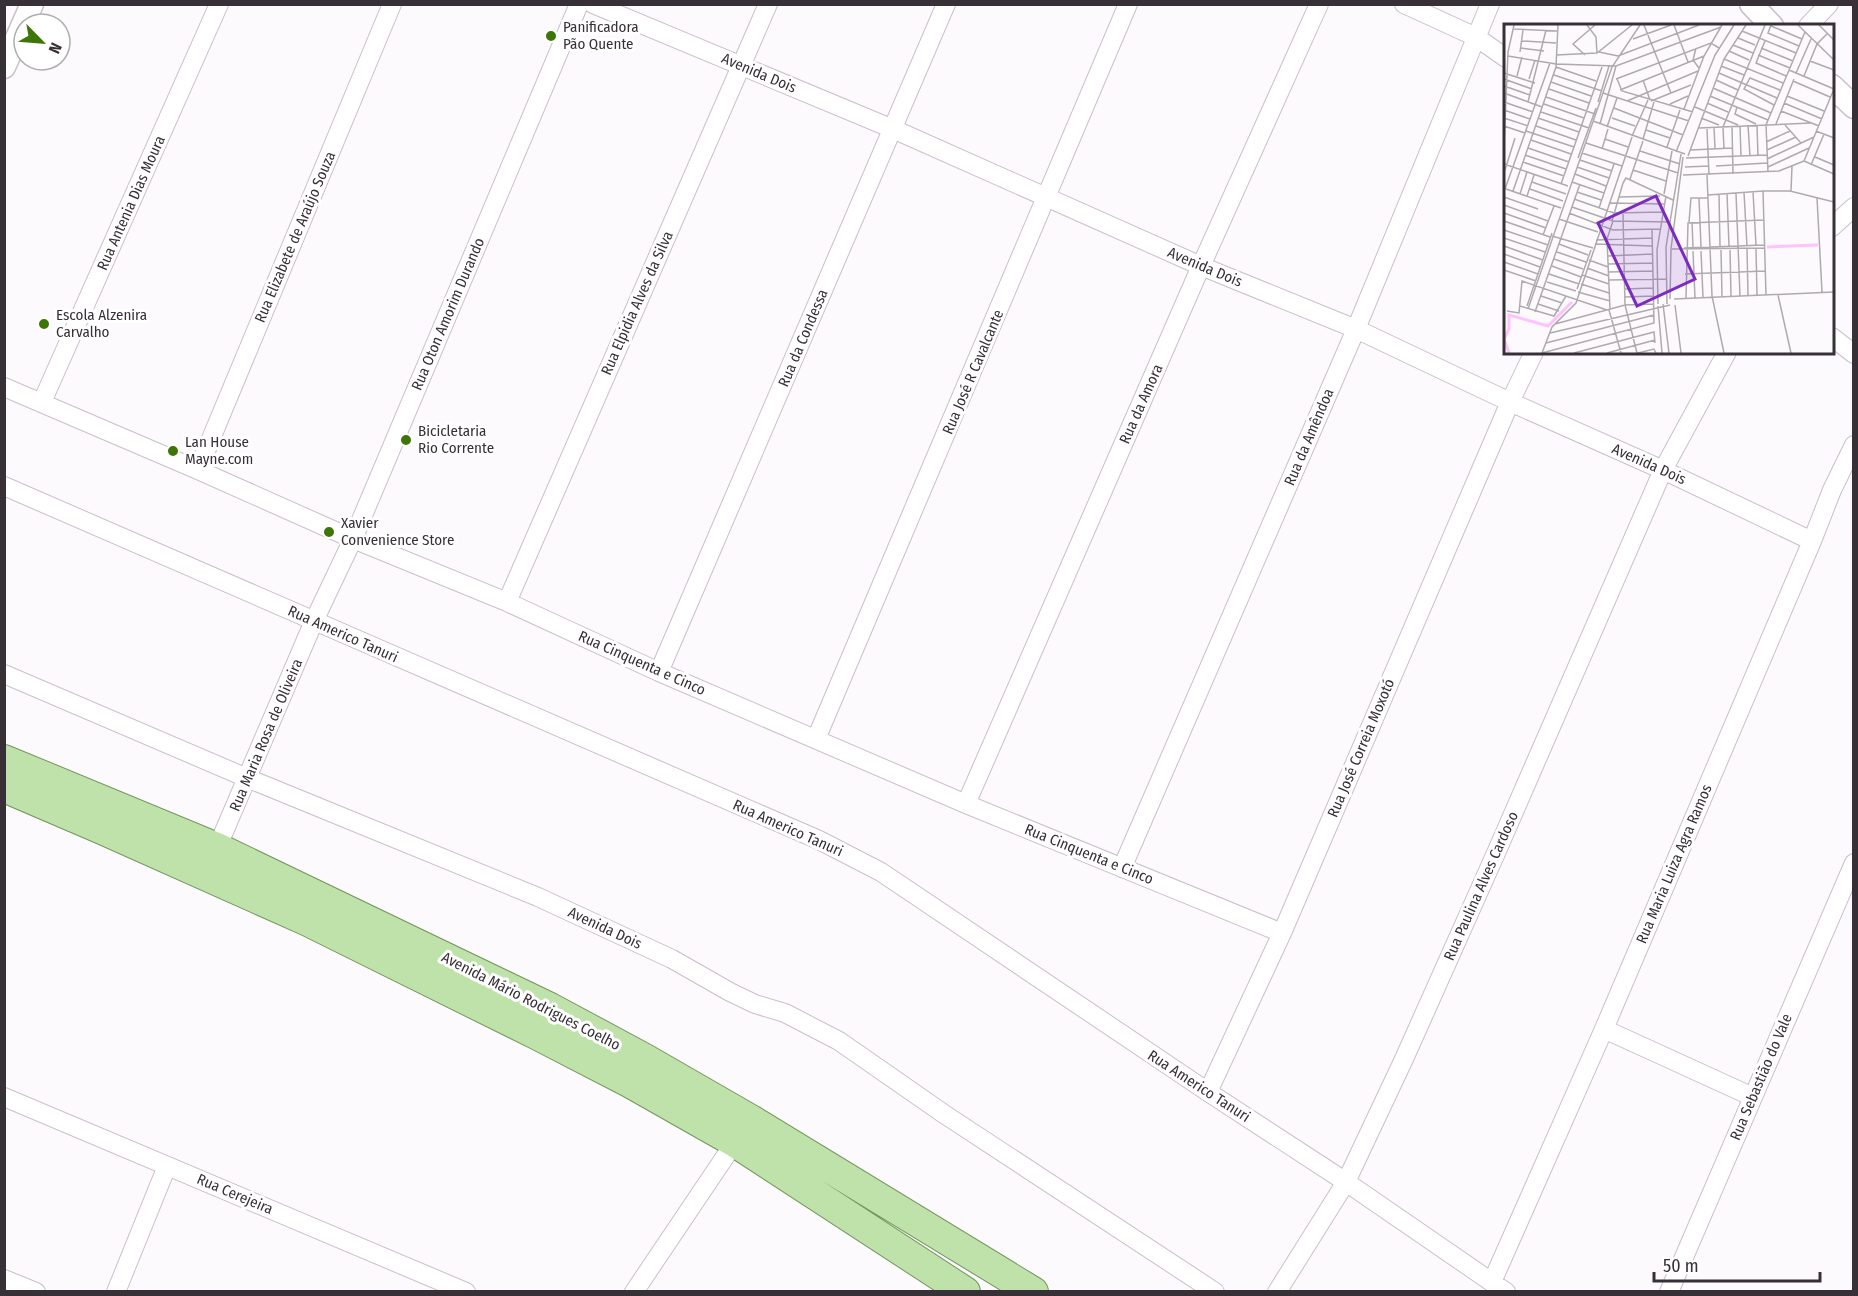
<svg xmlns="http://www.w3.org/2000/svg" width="1858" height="1296" font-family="'Fira Sans Condensed',sans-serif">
<rect width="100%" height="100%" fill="#fdfafd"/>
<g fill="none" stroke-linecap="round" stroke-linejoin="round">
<g stroke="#cdbdcc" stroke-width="20">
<path id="minor" d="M 593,4 L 893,129 L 1201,266 L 1356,329 L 1510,402 L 1663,470 L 1812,541
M 1404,4 L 1476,37 L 1506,58
M 1808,26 L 1829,4
M 1832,227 L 1854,207
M 1832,337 L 1854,354
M 4,387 L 198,470 L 353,539 L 507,602 L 659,672 L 966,804 L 1282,933
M 42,402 L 219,4
M 198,470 L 392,4
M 4,486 L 819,840 L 881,872 L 1208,1092 L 1346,1182 L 1506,1292
M 507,602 L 768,4
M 659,672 L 946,4
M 4,674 L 247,778 L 538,897 L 672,959 L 730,992 L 755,1004 L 785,1013 L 839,1041 L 944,1114 L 1215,1292
M 816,739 L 1128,4
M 966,804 L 1201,266 L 1319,4
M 217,848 L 314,621 L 353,539 L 579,4
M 1122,868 L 1356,329 L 1490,4
M 1604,1029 L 1753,1097
M 1208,1092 L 1282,933 L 1510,402 L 1534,352
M 4,1097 L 466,1292
M 4,1279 L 36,1292
M 1492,1282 L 1604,1029 L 1812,541 L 1832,490 L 1854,445
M 116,1292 L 167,1166
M 634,1292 L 735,1142
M 1277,1292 L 1346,1182 L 1404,1059 L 1496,853 L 1663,470 L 1727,352
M 1669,1292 L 1854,863"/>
</g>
<g stroke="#cdbdcc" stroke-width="25">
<path id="tertiary" d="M 1751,4 L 1772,26
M 4,67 L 32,4
M 1832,86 L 1854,107"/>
</g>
<g stroke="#73975d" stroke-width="32">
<path id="primary" d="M 4,760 L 217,848 L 550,1008 L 645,1059 L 751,1120 L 1033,1292
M 4,787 L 102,829 L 308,921 L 538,1035 L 631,1083 L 735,1142 L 965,1292"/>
</g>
<use href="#minor" stroke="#fff" stroke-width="18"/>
<use href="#tertiary" stroke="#fff" stroke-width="22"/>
<use href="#primary" stroke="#bfe2aa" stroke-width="30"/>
</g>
<g fill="#3d7506" stroke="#fff" stroke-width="2">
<circle cx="551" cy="36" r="6"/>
<circle cx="44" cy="324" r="6"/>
<circle cx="406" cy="440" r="6"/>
<circle cx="173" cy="451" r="6"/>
<circle cx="329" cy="532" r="6"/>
</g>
<g text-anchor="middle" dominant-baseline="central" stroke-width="6" stroke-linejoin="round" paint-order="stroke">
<g font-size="15" fill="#373137" stroke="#fff" text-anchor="start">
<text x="563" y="27">Panificadora<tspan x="563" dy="17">Pão Quente</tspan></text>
<text x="56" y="315">Escola Alzenira<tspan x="56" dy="17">Carvalho</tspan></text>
<text x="418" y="431">Bicicletaria<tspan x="418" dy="17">Rio Corrente</tspan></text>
<text x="185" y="442">Lan House<tspan x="185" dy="17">Mayne.com</tspan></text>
<text x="341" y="523">Xavier<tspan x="341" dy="17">Convenience Store</tspan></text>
</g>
<g font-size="15" fill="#373137" stroke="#fff">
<text transform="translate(759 73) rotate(23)">Avenida Dois</text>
<text transform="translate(131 203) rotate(-66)">Rua Antenia Dias Moura</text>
<text transform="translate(295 237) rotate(-67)">Rua Elizabete de Araújo Souza</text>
<text transform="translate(1205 267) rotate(23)">Avenida Dois</text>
<text transform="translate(637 303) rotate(-66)">Rua Elpidia Alves da Silva</text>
<text transform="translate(448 314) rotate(-67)">Rua Oton Amorim Durando</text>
<text transform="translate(803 338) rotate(-67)">Rua da Condessa</text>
<text transform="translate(973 372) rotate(-67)">Rua José R Cavalcante</text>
<text transform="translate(1141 404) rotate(-66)">Rua da Amora</text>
<text transform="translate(1309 437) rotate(-67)">Rua da Amêndoa</text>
<text transform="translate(1649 464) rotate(24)">Avenida Dois</text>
<text transform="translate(343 634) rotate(24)">Rua Americo Tanuri</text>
<text transform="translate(642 663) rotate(24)">Rua Cinquenta e Cinco</text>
<text transform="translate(266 735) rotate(-67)">Rua Maria Rosa de Oliveira</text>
<text transform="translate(1361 748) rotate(-67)">Rua José Correia Moxotó</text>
<text transform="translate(788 828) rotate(24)">Rua Americo Tanuri</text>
<text transform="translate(1089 854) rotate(22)">Rua Cinquenta e Cinco</text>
<text transform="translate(1674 864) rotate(-67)">Rua Maria Luiza Agra Ramos</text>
<text transform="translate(1481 886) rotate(-66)">Rua Paulina Alves Cardoso</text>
<text transform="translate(605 928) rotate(25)">Avenida Dois</text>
<text transform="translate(531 1001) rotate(27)">Avenida Mário Rodrigues Coelho</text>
<text transform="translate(1761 1077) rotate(-67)">Rua Sebastião do Vale</text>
<text transform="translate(1199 1086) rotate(33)">Rua Americo Tanuri</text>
<text transform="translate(235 1194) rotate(23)">Rua Cerejeira</text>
</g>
</g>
<g transform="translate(1504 24)">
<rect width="330" height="330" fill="#fdfafd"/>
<path fill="none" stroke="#ffc2fd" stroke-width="3" d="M 263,223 L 314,221M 5,329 L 0,315 L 5,305 L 5,291 L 44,302 L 68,278"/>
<path fill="none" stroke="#aeaaae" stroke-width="1.5" d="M 83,1 L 92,13 L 93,29M 140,1 L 167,69M 170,1 L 184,38M 267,1 L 264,9 L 295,22M 294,1 L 330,36M 315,1 L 330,16M 267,2 L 298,15M 10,5 L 53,7M 238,7 L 292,29M 234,14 L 251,21M 129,15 L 167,1M 18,17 L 52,19M 261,17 L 252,39 L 282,52M 229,21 L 249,29M 17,24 L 40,27M 192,24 L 189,36 L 195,44M 257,24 L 289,37M 225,27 L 245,36M 16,28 L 19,6M 95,28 L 114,32 L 195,1M 52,31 L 93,29 L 128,1M 81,31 L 69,20 L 91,1M 254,31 L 286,44M 4,32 L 52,40 L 112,42 L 217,3M 220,35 L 279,59M 306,37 L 330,46M 217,42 L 240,51M 52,43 L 92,57M 285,46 L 330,65 L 300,137M 0,49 L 31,59M 215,49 L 273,74M 292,49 L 307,15M 50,51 L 98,67M 13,52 L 18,33M 300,52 L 313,20 L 323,10M 0,55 L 28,65M 25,55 L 31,36M 112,55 L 207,19 L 215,24M 113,55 L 118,67 L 189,88M 139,56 L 146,76M 212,56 L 234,66M 289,57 L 326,73M 47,58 L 87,72M 0,62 L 26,71M 209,64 L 267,89M 45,65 L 85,79M 116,66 L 200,32M 0,69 L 38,83M 99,69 L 185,97M 206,72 L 264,96M 283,72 L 320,87M 42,73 L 91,90M 123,77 L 194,47M 147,77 L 187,61M 0,78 L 29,88M 24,78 L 42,6M 94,78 L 105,42M 203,79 L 224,88M 280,79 L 318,95M 40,80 L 80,94M 166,80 L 184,72M 270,81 L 240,65 L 246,54 L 276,66M 191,83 L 234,101M 233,83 L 231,90 L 252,100M 110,84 L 179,111M 180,85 L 200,32 L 218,1M 0,86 L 26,95M 277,87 L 315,102M 37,88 L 85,104M 0,94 L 24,102M 34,94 L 75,108M 108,94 L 131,102M 197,94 L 215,101M 89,97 L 181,130M 96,100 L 112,42M 272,100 L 290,55M 244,101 L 246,132M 253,101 L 254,132M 281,101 L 297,119M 0,102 L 21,109M 32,102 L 72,116M 228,102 L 229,150M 236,102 L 237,132M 103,103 L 113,74M 210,103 L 211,125M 195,104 L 307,99M 203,105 L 205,151M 142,106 L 166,114M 22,107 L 70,123M 312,107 L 330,114M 128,112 L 144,76M 101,115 L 124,123M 139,115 L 150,78M 27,116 L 67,130M 262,118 L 286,107M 82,119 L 174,149M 0,121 L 4,28 L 10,1M 163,123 L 176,86M 24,124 L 65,138M 98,125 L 104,105M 220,125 L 219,103 L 261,1M 187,126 L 228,124M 263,126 L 292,113M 136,127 L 176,140M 172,128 L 211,31 L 230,1M 78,129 L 118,142M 21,131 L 62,145M 184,132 L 220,35 L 242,1M 311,133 L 330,141M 74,134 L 92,84M 182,134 L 263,131M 263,135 L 310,113M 76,136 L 108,147M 300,137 L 330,150M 19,138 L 60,152M 0,140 L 64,162M 307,141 L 320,110M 212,142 L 263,139M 73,143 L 105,154M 181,143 L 205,142M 264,143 L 305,124M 1,146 L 11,114M 129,146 L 162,157M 264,148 L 262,101 L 301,8M 71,150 L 102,162M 179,151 L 275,147 L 300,137M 203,151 L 208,272 L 220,329M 126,155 L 139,117M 28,158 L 62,170M 68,158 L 100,169M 119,159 L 122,154 L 169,176M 57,160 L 98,43M 1,165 L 46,39M 2,165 L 57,184M 26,165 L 59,177M 9,167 L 52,43 L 54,1M 287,167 L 288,142M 73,168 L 97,176M 240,168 L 243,222M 249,168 L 252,221M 223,169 L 225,222M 232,169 L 236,272M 16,170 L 23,148M 160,170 L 168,127M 215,170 L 216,222M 204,171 L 259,167M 23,172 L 30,151M 0,173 L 34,185M 115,173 L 156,172M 195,174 L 197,223M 313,174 L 318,268M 70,175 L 110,189 L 159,188M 105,179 L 160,180M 0,181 L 44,197M 68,183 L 109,197 L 165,198M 95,184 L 110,140M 0,189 L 42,204M 65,189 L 109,206 L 156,205M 119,190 L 121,281 L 133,329M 55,195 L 94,208M 0,197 L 46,213M 108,197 L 119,159M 185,198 L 187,174 L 204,174M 188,198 L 189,223M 0,206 L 44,221M 39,211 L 50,182M 48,212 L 89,224M 0,214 L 41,228M 92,216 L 148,214M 55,220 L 84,231M 91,220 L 148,222M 0,222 L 39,236M 180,224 L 260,221M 168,225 L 261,224M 243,225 L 244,271M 252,225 L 253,271M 217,226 L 218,272M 226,226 L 227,272M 189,227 L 191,274M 197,227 L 199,273M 53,228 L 82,238M 0,230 L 36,243M 104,232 L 149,230M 50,235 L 79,245M 85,236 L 104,243M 0,238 L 34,250M 104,240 L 149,239M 48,242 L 77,253M 83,244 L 105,252M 0,246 L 32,257M 104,248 L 149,247M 45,250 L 75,260M 181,250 L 262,247M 78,251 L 105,260M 105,256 L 163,255M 43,258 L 72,267M 77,260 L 105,269M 73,265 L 87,226M 121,265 L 149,264M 74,268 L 106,277M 262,271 L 259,167 L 286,167 L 330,178M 274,271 L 287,329M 37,272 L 58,279M 121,273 L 149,272M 182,274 L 184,199 L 260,196M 166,275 L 167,225 L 179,133M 170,275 L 330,268M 34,280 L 55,287M 154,280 L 153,226 L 162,172M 159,280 L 165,329M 163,280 L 162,223 L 177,130M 171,281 L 177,329M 16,282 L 50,292 L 62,272M 23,282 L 48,209M 154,282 L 158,329M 24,285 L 108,43 L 136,1M 106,285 L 103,215 L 109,197M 105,286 L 117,329M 3,287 L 15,289 L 18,257 L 103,286M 31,288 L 76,160M 51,300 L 121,281 L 150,280M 46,309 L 166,281M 42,319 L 150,291M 38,329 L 48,303 L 72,279 L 128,113M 38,329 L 150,299 L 148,205M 70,329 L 150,308 L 151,319M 103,329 L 151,316M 134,329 L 150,325 L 152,329"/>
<path fill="#7b2cbf" fill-opacity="0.15" stroke="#7b2cbf" stroke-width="3" d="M 152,172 L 191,255 L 133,282 L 94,199 Z"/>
<rect width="330" height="330" fill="none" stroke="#373137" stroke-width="3"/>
</g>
<rect width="1858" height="1296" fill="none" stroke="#373137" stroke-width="12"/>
<g transform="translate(42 42) rotate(115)"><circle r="28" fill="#ffffff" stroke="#afadaf" stroke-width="1.5"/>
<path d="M0-4.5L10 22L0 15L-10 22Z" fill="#3d7506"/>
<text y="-9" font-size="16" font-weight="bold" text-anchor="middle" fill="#373137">N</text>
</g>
<path d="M1654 1272v9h166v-9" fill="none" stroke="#373137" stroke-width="3"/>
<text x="1663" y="1272" font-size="18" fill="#373137" stroke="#ffffff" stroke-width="4.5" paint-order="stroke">50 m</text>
</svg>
